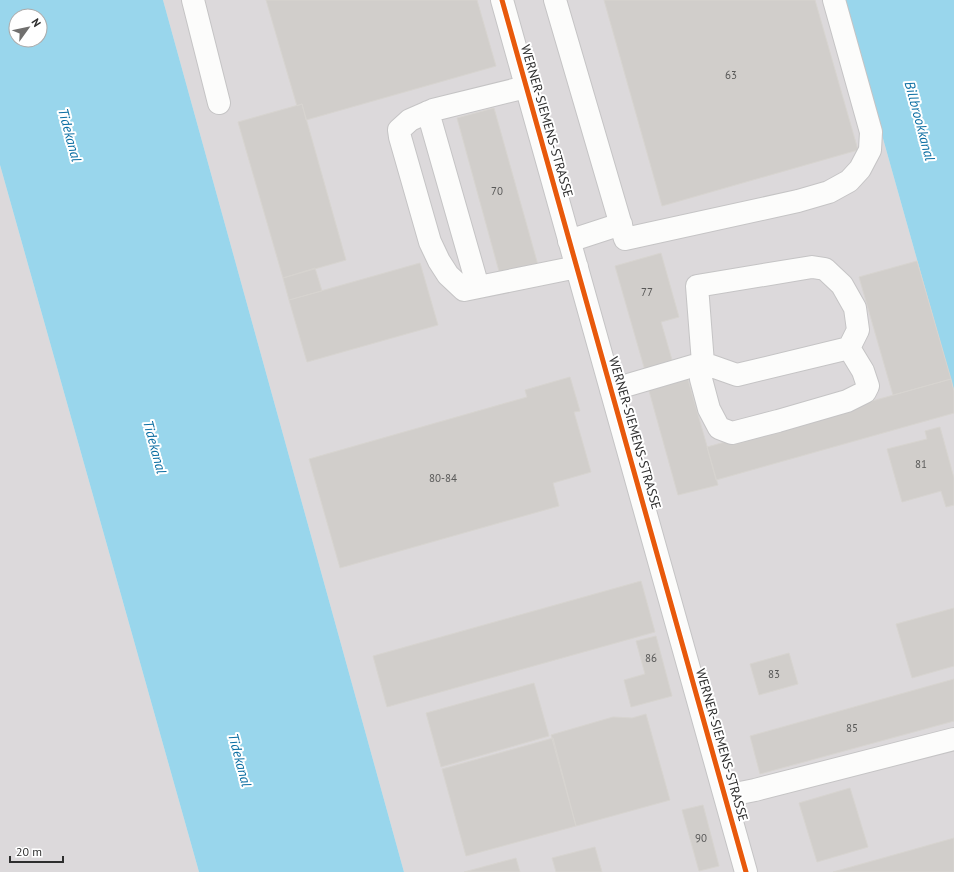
<svg xmlns="http://www.w3.org/2000/svg" width="954" height="872" font-family="'PT Sans',sans-serif">
<rect width="100%" height="100%" fill="#ece8e4"/>
<path fill="#dcd9db" d="M 163,0 L 844,0 L 954,391 L 954,872 L 404,872 Z
M 0,165 L 199,872 L 0,872 Z"/>
<path fill="#99d6ec" fill-rule="evenodd" d="M 0,0 L 163,0 L 404,872 L 199,872 L 0,165 ZM 16,16 L 40,16 L 40,40 L 16,40 Z
M 844,0 L 954,0 L 954,391 Z"/>
<path fill="#d1cecb" stroke="#d7d4d0" d="M 266,0 L 477,0 L 496,66 L 306,120 L 302,104 L 297,106 Z
M 604,0 L 815,0 L 858,150 L 662,206 Z
M 302,104 L 346,260 L 283,278 L 238,122 Z
M 494,108 L 538,265 L 500,275 L 457,118 Z
M 661,253 L 679,317 L 661,322 L 674,367 L 646,374 L 615,266 Z
M 917,261 L 951,379 L 893,395 L 859,277 Z
M 420,263 L 438,325 L 307,362 L 289,300 Z
M 315,268 L 322,291 L 289,300 L 283,278 Z
M 687,376 L 718,485 L 678,495 L 648,387 Z
M 570,377 L 580,411 L 574,412 L 591,472 L 553,483 L 559,506 L 340,568 L 309,459 L 527,397 L 525,390 Z
M 951,379 L 954,391 L 954,413 L 716,480 L 707,447 Z
M 940,427 L 954,478 L 954,505 L 946,507 L 941,491 L 902,502 L 887,449 L 927,439 L 925,431 Z
M 641,581 L 655,632 L 387,707 L 373,656 Z
M 954,608 L 954,666 L 912,678 L 896,624 Z
M 656,636 L 672,696 L 631,707 L 624,680 L 645,674 L 636,641 Z
M 789,653 L 798,684 L 759,695 L 750,664 Z
M 954,679 L 954,721 L 760,774 L 750,736 Z
M 534,683 L 549,736 L 441,767 L 426,713 Z
M 646,714 L 670,800 L 576,826 L 551,735 L 613,717 L 632,718 Z
M 553,738 L 576,826 L 466,856 L 442,769 Z
M 850,788 L 868,847 L 817,862 L 799,803 Z
M 703,805 L 719,866 L 699,871 L 682,810 Z
M 954,838 L 954,872 L 833,872 Z
M 595,847 L 602,872 L 556,872 L 552,858 Z
M 516,858 L 520,872 L 464,872 Z"/>
<g fill="none" stroke-linecap="round" stroke-linejoin="round">
<g stroke="#c5c4c5" stroke-width="24">
<path id="minor" d="M 193,0 L 219,103
M 502,0 L 746,872
M 555,0 L 625,239 L 798,201 L 829,192 L 849,181 L 860,169 L 870,150 L 871,132 L 834,0
M 526,87 L 433,110 L 410,120 L 399,130 L 400,137 L 430,242 L 439,261 L 448,275 L 464,290 L 577,267
M 428,112 L 478,287
M 569,241 L 621,224
M 611,390 L 703,363 L 737,375 L 849,348 L 858,330 L 855,308 L 842,285 L 825,269 L 812,267 L 697,286 L 703,363 L 701,379 L 709,409 L 719,428 L 732,433 L 778,421 L 847,401 L 865,392 L 868,386 L 863,371 L 849,348
M 725,796 L 755,790 L 954,739"/>
</g>
<use href="#minor" stroke="#fcfcfb" stroke-width="22"/>
<g stroke="#fff" stroke-width="8">
<path id="cycleway" d="M 502,0 L 746,872"/>
</g>
<use href="#cycleway" stroke="#e8590c" stroke-width="5"/>
</g>
<g text-anchor="middle" dominant-baseline="central" stroke-width="4" stroke-linejoin="round" paint-order="stroke">
<g font-size="11" fill="#585857">
<text x="731" y="75">63</text>
<text x="497" y="191">70</text>
<text x="647" y="292">77</text>
<text x="921" y="464">81</text>
<text x="443" y="478">80-84</text>
<text x="651" y="658">86</text>
<text x="774" y="674">83</text>
<text x="852" y="728">85</text>
<text x="701" y="838">90</text>
</g>
<g font-size="13" fill="#2e2e2e" stroke="#fff">
<text transform="translate(547 121) rotate(74)">WERNER-SIEMENS-STRASSE</text>
<text transform="translate(635 433) rotate(74)">WERNER-SIEMENS-STRASSE</text>
<text transform="translate(722 745) rotate(74)">WERNER-SIEMENS-STRASSE</text>
</g>
<g font-size="14" font-style="italic" fill="#0d6fa3" stroke="#fff">
<text transform="translate(920 121) rotate(75)">Billbrookkanal</text>
<text transform="translate(70 135) rotate(75)">Tidekanal</text>
<text transform="translate(155 447) rotate(75)">Tidekanal</text>
<text transform="translate(240 760) rotate(75)">Tidekanal</text>
</g>
</g>
<g transform="translate(28 28) rotate(57)"><circle r="19" fill="#ffffff" stroke="#ababab"/>
<path d="M0-3L7 15L0 10L-7 15Z" fill="#706f6e"/>
<text y="-6" font-size="11" font-weight="bold" text-anchor="middle" fill="#2e2e2e">N</text>
</g>
<path d="M10 856v6h53v-6" fill="none" stroke="#2e2e2e" stroke-width="2"/>
<text x="16" y="856" font-size="12" fill="#2e2e2e" stroke="#ffffff" stroke-width="3" paint-order="stroke">20 m</text>
</svg>
